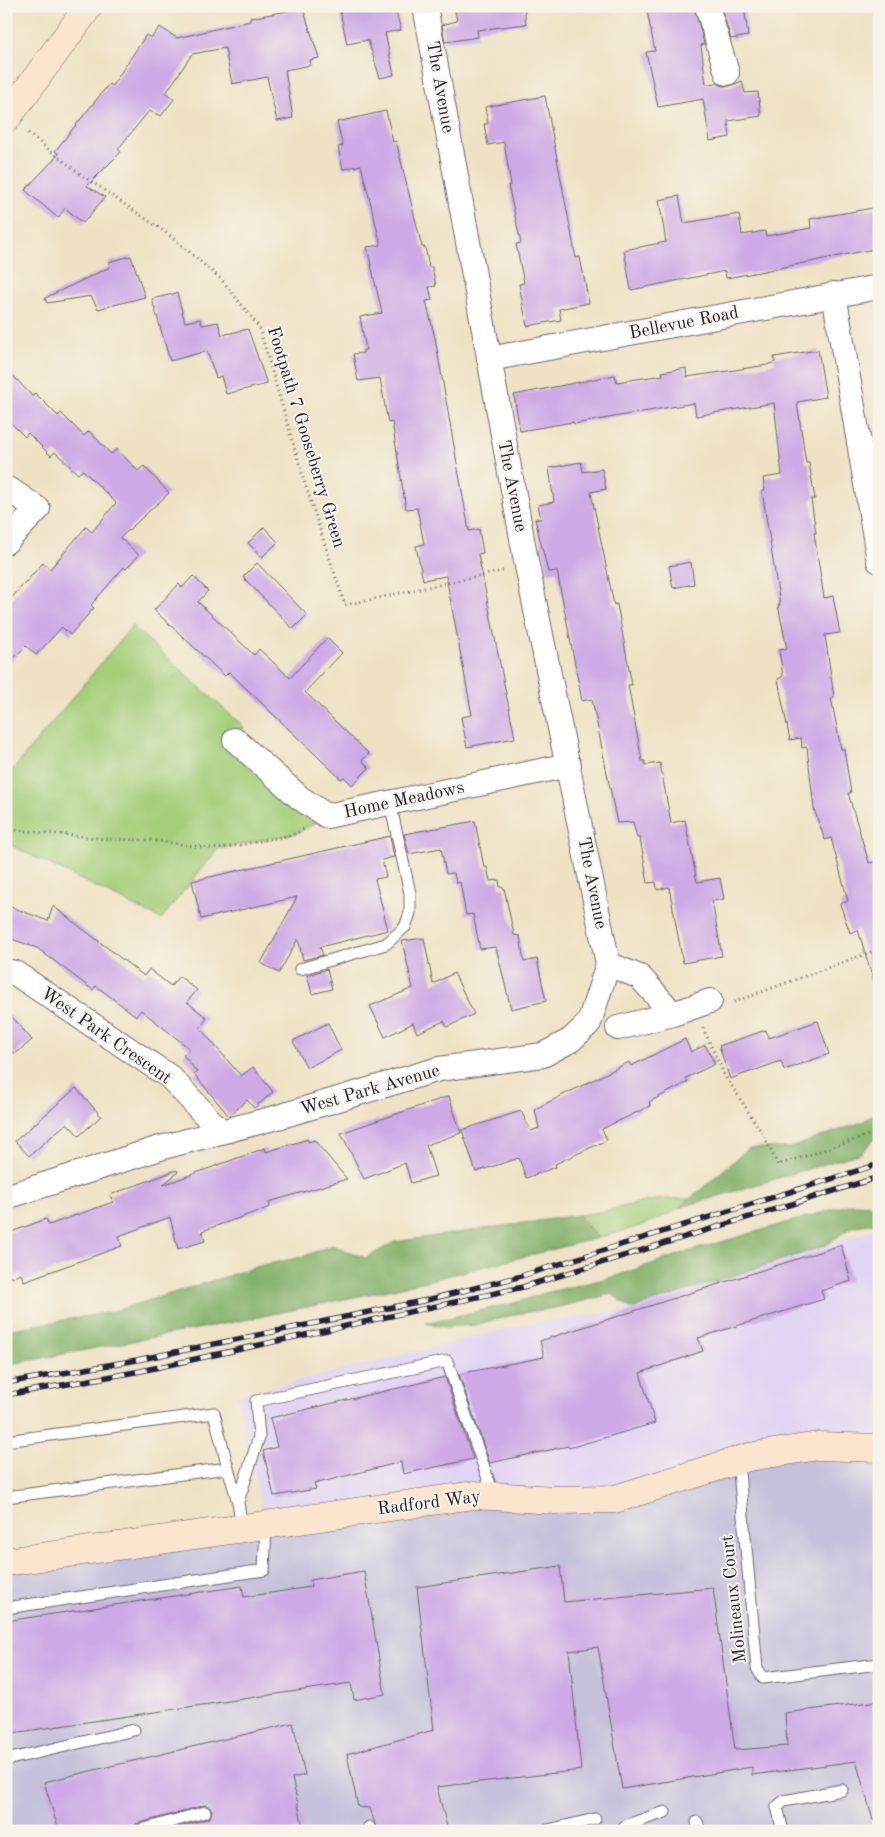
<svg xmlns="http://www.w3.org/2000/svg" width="885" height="1837" font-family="'Old Standard TT',serif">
<rect width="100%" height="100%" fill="#f7f3e8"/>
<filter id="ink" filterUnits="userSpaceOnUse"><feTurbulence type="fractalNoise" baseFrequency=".02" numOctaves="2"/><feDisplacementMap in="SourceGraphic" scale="10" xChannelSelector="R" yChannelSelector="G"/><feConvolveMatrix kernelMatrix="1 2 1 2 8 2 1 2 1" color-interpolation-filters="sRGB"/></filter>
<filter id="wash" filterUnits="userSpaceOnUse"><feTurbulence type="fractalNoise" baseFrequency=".0096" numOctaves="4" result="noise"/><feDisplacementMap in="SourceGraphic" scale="20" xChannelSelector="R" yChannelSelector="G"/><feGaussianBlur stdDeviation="1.12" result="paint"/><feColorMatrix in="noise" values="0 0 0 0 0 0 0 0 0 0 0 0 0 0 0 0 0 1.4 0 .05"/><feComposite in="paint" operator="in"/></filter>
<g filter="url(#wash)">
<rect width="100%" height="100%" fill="#efe2c4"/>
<path fill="#e1d4f4" d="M 879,1228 L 879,1448 L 615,1499 L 266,1526 L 237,1396 L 527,1324 L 632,1309 Z"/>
<path fill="#c5c0db" d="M 879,1448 L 879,1831 L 6,1831 L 6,1562 L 242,1530 L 555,1500 L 738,1461 Z"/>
<path fill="#a4ce79" stroke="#63785a" d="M 132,626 L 244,727 L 235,740 L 327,816 L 297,833 L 218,849 L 161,919 L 6,843 L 6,778 Z
M 667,1199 L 689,1199 C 666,1222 628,1229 598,1238 L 578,1215 C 608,1213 636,1201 667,1199 Z"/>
<path fill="#83b169" stroke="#526a52" d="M 879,1111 L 879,1134 L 861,1153 L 679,1208 L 749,1148 L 790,1148 L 862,1122 Z
M 851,1204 L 879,1205 L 879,1222 L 851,1227 L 825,1246 L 632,1309 L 612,1294 L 555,1308 L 516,1314 L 475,1325 L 445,1327 L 426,1323 L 514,1303 L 545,1293 L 613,1277 L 687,1252 Z
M 578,1215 L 598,1238 L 398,1288 L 244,1320 L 6,1365 L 6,1330 L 111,1312 L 263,1265 L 302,1257 L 332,1245 L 366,1258 L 395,1242 Z"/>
<g id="blocks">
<path fill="#cdaae6" d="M 339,6 L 368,6 L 370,12 L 395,8 L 401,30 L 385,33 L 394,75 L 380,78 L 368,40 L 347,44 Z
M 454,6 L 524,6 L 526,24 L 477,30 L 478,37 L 445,42 L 442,25 L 457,21 Z
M 646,6 L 694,6 L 704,44 L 701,45 L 706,84 L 717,83 L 723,86 L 730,86 L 742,81 L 745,93 L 758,92 L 761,116 L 728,121 L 730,137 L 710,141 L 703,99 L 658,107 L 646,52 L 655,51 Z
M 721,6 L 744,6 L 748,36 L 731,39 Z
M 303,8 L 319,58 L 310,60 L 311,65 L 285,70 L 293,118 L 277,121 L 267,77 L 232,84 L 225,48 L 192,54 L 166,93 L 174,99 L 161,116 L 149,111 L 118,149 L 121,152 L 87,186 L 105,197 L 83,223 L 65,208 L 58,218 L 25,190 L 59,154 L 55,151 L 109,84 L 112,86 L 146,35 L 151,38 L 160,27 L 177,38 L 250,21 L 250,18 Z
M 545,96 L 576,258 L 580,257 L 589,303 L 559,309 L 561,320 L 527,326 L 519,284 L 524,283 L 516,244 L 521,243 L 508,185 L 511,185 L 504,142 L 488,145 L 484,124 L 488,124 L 485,107 Z
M 386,111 L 393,142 L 396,141 L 422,247 L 425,247 L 429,267 L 432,267 L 436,286 L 429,287 L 432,300 L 426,301 L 435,338 L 469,531 L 479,529 L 483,553 L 478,554 L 515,738 L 467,747 L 461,717 L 472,715 L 446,576 L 423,580 L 416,546 L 424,544 L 417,508 L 406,509 L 392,422 L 388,423 L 380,378 L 358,381 L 353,354 L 363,353 L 363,350 L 366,350 L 360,317 L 382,313 L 367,247 L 381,245 L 361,165 L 343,169 L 338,147 L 343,146 L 337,122 Z
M 679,196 L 684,223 L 739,214 L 742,235 L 765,231 L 766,236 L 811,228 L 810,219 L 879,207 L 879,248 L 749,274 L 726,278 L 725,271 L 631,290 L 624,250 L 666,242 L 659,200 Z
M 131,256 L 145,297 L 98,309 L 91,296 L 47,303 L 45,298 L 110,267 L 109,262 Z
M 177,293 L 185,322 L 200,319 L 202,325 L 218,322 L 222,335 L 248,329 L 267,384 L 226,394 L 221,376 L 216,378 L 207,351 L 170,361 L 152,299 Z
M 818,350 L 826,397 L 797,402 L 806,463 L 809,463 L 815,499 L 811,499 L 816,533 L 814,533 L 824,598 L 833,596 L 840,633 L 825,635 L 834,697 L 831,697 L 841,749 L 844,749 L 851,793 L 848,793 L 869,863 L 879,861 L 879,981 L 874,982 L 858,930 L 850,933 L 840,904 L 848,901 L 831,838 L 825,840 L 814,809 L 807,747 L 802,748 L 801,738 L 790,740 L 781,695 L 778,679 L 783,676 L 779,650 L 787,649 L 778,605 L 780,605 L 762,491 L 765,490 L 763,478 L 782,475 L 774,403 L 696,416 L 694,403 L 574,424 L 573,422 L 520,431 L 514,395 L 615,375 L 617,382 L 663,375 L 662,372 L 686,368 L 687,377 L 728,371 L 767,365 L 775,362 L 774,357 Z
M 6,368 L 32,396 L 35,393 L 58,416 L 61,413 L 84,436 L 89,431 L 111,454 L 117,449 L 138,471 L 144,466 L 169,493 L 120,538 L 139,555 L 126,569 L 124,567 L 91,605 L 94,608 L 70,635 L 62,627 L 36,655 L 26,646 L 6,666 L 6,604 L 43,563 L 50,569 L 86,527 L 92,532 L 116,503 L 83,470 L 78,474 L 55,452 L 51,456 L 28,433 L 25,437 L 6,418 Z
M 581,462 L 583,472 L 602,469 L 606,489 L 591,492 L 614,605 L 617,604 L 632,685 L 628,685 L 642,761 L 645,761 L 645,765 L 660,763 L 671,823 L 685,820 L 697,882 L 720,878 L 724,899 L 712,901 L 722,956 L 683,963 L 669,887 L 657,890 L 656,882 L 648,883 L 640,838 L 637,838 L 633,822 L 617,823 L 592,699 L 582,701 L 557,571 L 548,572 L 535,519 L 541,519 L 538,505 L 554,502 L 549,468 Z
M 264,527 L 278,542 L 262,557 L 248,543 Z
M 691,562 L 694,584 L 673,588 L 669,566 Z
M 257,563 L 307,615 L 293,629 L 243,577 Z
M 193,576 L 208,591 L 198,602 L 254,655 L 259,649 L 290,678 L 327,638 L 342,653 L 305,692 L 369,754 L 362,760 L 369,768 L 352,785 L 344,777 L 341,779 L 229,672 L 225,676 L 154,610 L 179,584 L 182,588 Z
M 475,821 L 484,867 L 487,867 L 490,881 L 499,880 L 500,887 L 504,888 L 514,935 L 520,936 L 524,962 L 537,959 L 546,1001 L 511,1009 L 496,947 L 480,949 L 473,914 L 466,915 L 460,882 L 456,883 L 454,873 L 446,874 L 441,848 L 409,854 L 404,834 Z
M 390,836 L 394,857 L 382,860 L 386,877 L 375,879 L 388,930 L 320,947 L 323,955 L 303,960 L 298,939 L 279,973 L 261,963 L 297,897 L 201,919 L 192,881 Z
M 6,905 L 48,921 L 53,906 L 144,976 L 149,969 L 171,986 L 179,976 L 197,990 L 187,1002 L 207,1018 L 200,1028 L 241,1076 L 253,1067 L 273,1092 L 254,1108 L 247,1100 L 229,1116 L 194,1074 L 197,1072 L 183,1055 L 190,1049 L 141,1010 L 136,1016 L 96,986 L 93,990 L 37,948 L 6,937 Z
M 424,938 L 433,984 L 454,973 L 474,1014 L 447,1027 L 444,1021 L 417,1033 L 413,1023 L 385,1037 L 370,1006 L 413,988 L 402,941 Z
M 327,969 L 332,989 L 312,994 L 307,975 Z
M 6,1010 L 32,1040 L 15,1054 L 6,1044 Z
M 818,1021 L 829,1054 L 784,1070 L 781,1061 L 730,1079 L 719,1046 L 766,1030 L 769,1038 Z
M 328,1023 L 341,1050 L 307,1068 L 293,1041 Z
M 685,1039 L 691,1052 L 705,1045 L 715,1064 L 686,1078 L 688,1082 L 649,1102 L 650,1106 L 602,1129 L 607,1140 L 555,1164 L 556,1167 L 526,1178 L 519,1158 L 476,1172 L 462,1130 L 521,1111 L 531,1131 L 539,1128 L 535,1109 L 629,1062 L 631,1066 Z
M 76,1088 L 101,1116 L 79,1136 L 67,1123 L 29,1156 L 15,1141 Z
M 449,1096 L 461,1133 L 426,1145 L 436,1176 L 411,1183 L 405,1163 L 364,1179 L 341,1133 Z
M 308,1139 L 308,1142 L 314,1140 L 347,1179 L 269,1202 L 270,1207 L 202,1231 L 205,1241 L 178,1249 L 170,1217 L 119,1236 L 122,1246 L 24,1281 L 21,1274 L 11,1278 L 6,1266 L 6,1234 L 46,1219 L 49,1225 L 113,1202 L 110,1195 L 177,1170 L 178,1172 L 163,1185 L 265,1148 L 266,1152 Z
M 841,1245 L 851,1281 L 821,1291 L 824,1299 L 698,1338 L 703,1351 L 640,1373 L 655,1423 L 569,1448 L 568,1446 L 490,1463 L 459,1374 L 544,1357 L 540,1341 Z
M 445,1377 L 473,1459 L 403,1474 L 401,1462 L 314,1484 L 316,1489 L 274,1496 L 263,1451 L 277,1447 L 270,1418 Z
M 560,1566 L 564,1602 L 713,1588 L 735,1750 L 787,1746 L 785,1713 L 879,1701 L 879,1820 L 873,1820 L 856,1761 L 752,1775 L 752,1767 L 622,1789 L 598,1647 L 569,1651 L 581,1770 L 437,1787 L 448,1831 L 377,1831 L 370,1808 L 358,1807 L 347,1754 L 434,1730 L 417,1587 Z
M 364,1571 L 385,1694 L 354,1700 L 351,1683 L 6,1734 L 6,1621 L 242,1586 L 244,1597 L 311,1587 L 310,1580 Z
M 293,1723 L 305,1775 L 292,1778 L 304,1831 L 166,1831 L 210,1818 L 212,1810 L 206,1805 L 136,1824 L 131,1831 L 59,1831 L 44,1782 Z"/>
</g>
</g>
<g filter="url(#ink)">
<use href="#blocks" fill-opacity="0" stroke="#6a656b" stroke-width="1"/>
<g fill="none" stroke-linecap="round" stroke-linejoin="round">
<g stroke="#6a656b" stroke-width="13">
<path id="lane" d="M 300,969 L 386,944 L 405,927 L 410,913 L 410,893 L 390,803
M 6,1441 L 214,1413 L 228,1468
M 738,1461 L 757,1668 L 763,1678 L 879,1664
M 6,1497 L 228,1468 L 238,1502 L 242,1528
M 238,1502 L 259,1437 L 256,1401 L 447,1361 L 494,1496
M 6,1608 L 264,1570 L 266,1526
M 6,1760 L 134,1730
M 697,1822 L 700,1831
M 369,1827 L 370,1831
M 138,1831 L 205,1812
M 544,1831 L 595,1819
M 621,1831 L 627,1825 L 665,1812
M 783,1831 L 777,1807 L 784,1801 L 842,1790"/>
</g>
<g stroke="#6a656b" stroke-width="26">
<path id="street" d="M 425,6 L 527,566 L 608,964
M 707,6 L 727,73
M 834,294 L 879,561
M 489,359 L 879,287
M 6,542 L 38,509 L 10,490
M 235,740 L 300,798 L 327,816 L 569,765
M 6,971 L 15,973 L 170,1077 L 220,1131
M 618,1028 L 673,1014 L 710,1001
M 6,1197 L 160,1148 L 278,1117 L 439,1069 L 543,1055 L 571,1040 L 589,1023 L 608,964 L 640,977 L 673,1014"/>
</g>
<g stroke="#6a656b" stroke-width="29">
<path id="secondary" d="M 6,119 L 89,6
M 6,1562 L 474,1495 L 555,1500 L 615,1499 L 749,1457 L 818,1446 L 879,1448"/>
</g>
<path stroke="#6a656b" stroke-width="3" stroke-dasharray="1 4" stroke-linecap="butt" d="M 28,133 L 76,171 L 168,234 L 222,280 L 259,327 L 306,487 L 345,605 L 503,571
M 6,829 L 107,839 L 150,840 L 218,849 L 292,835 L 304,829
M 734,1002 L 879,949
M 703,1028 L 724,1074 L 764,1136 L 778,1165 L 872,1134 L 879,1144"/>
<use href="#lane" stroke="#fff" stroke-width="11"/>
<use href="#street" stroke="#fff" stroke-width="24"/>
<use href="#secondary" stroke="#fbe5cf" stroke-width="28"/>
<g stroke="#22223b" stroke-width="5.5">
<path id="rail" d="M 6,1383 L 137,1360 L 427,1300 L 518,1277 L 879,1164
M 6,1395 L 141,1371 L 523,1287 L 879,1177"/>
</g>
<use href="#rail" stroke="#f7f3e8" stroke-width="4" stroke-dasharray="11" stroke-linecap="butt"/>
</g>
</g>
<g text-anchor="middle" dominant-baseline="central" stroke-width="4" stroke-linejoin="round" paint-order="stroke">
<g font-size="18" fill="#22223b" stroke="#f7f3e8">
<text transform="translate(440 87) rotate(80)">The Avenue</text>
<text transform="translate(684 323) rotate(-11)">Bellevue Road</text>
<text transform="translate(306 437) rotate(73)">Footpath 7 Gooseberry Green</text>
<text transform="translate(512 486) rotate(79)">The Avenue</text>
<text transform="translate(404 800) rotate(-12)">Home Meadows</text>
<text transform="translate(592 883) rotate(79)">The Avenue</text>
<text transform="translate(106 1036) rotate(35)">West Park Crescent</text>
<text transform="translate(370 1090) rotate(-16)">West Park Avenue</text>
<text transform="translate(429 1503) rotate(-7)">Radford Way</text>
<text transform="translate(734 1599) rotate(-96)">Molineaux Court</text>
</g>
</g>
<rect width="885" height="1837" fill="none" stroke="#f7f3e8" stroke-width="25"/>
</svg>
